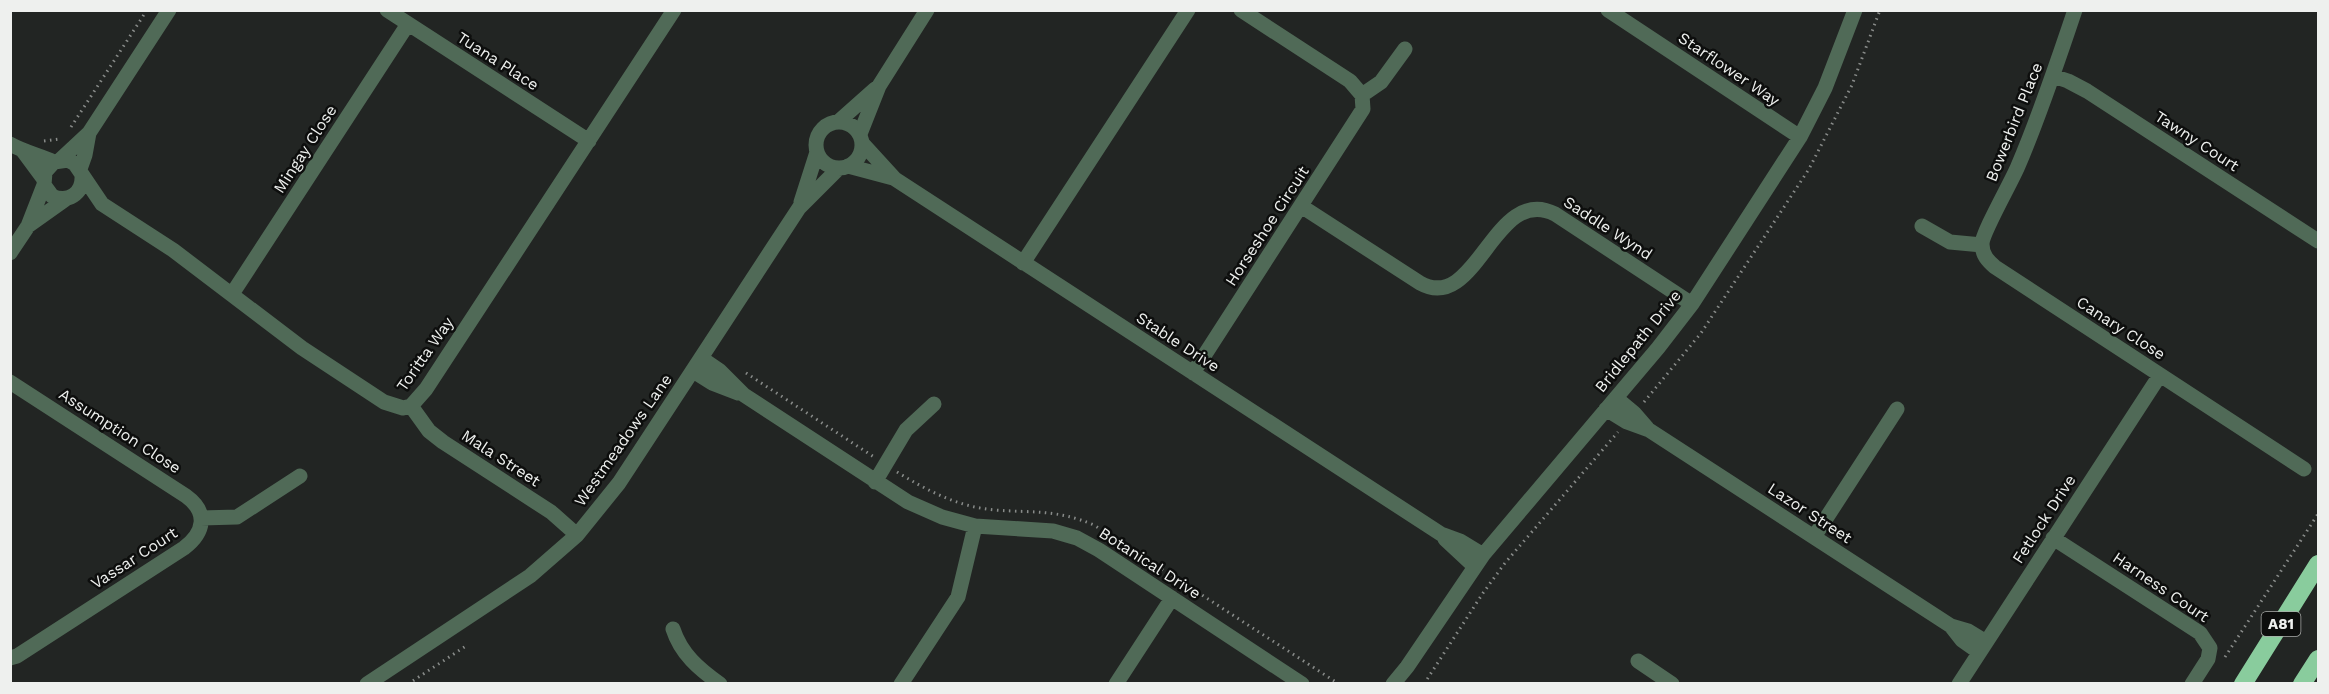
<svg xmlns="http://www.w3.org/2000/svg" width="2329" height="694" font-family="'Work Sans',sans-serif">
<rect width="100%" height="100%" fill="#222523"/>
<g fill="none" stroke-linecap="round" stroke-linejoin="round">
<path stroke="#898c8a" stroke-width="3" stroke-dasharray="1.5 4.5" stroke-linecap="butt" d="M 71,127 L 147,10
M 44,141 L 59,139
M 746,373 L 874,457
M 1644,402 L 1701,333 L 1809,169 L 1852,85 L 1880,10
M 897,472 C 928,491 958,507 995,510 C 1033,513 1056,509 1094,525 L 1339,684
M 2225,657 L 2318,514
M 408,684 L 466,646
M 1424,684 L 1483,593 L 1505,563 L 1618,432"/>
<path stroke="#506a57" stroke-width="15" d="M 387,10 L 589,141
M 1608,10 L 1800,137
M 2075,10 C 2057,63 2040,115 2018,166 C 2012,181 1982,233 1982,244 C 1982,255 1988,261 1995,267 L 2304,469
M 2053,76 L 2068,81 L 2087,91 L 2318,241
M 1362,95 L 1381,82 L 1405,49
M 839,121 L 875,89
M816 145a23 23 0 1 1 46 0a23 23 0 1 1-46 0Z
M 860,134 L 879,86 L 927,10
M 10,144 C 24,152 39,155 54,162
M 863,144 L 895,179 L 1441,534 L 1460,541 L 1483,555
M 23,151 L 43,178
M 60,160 L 89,133 L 169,10
M 848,166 L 893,178
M 80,169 L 85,155 L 89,133
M 82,176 C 83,194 68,203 52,196 L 44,185 L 45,172 L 54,162 L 68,160 L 75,164 L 102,204 L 173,250 L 302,348 L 384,402 L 403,408 L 411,406 L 426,389 L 674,10
M 801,202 L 817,152
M 1301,206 L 1420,283 C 1477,315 1494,183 1555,214 L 1692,304
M 28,226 L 66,199
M 1922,226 L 1950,242 L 1982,245
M 10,253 L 28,226 L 44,185
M 1023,263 L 1188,10
M 232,294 L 408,24
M 701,358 L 720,371 L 744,395 L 908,502 L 942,517 L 975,526 L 1053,531 L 1077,538 L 1099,550 L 1302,684
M 693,371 L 712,383 L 738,393
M 1193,373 L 1363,109 L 1362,95 L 1350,81 L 1241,10
M 10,382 L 186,496 C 208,512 205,532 184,548 L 17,656 L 10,658
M 1616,398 L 1634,413 L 1647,428
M 411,406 L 429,431 L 443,442 L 551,512 L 577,535
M 1606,409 L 1627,422 L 1649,430 L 1951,626 L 1968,631 L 1986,642
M 875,482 L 906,430 L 934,404
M 201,518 L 237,517 L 300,476
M 1814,537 L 1897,409
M 2053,538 L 2200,633 L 2210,648 L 2208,659 L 2192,684
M 1445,539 L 1474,566
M 1951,626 L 1962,640 L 1979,652
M 673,629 C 681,654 699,669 720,684
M 1638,661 L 1672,684
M 367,684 L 530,576 L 577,535 L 619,483 L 799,208 L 839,168
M 901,684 L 958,597 L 975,526
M 1116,684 L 1172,598
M 1393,684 L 1407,667 L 1483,555 L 1658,348 L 1692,304 L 1800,137 L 1825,88 L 1855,10
M 1959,684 L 2160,375"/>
<path stroke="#89cc9d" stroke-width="18" d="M 2243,684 L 2318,564
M 2302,684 L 2318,659"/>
</g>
<g text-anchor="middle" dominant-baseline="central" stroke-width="5" stroke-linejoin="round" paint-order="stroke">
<rect fill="#0d0e0d" stroke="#aaacaa" stroke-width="1.5" x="2261.5" y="612" width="39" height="24" rx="4.5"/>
<g font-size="15" font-weight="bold" fill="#eef0ee">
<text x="2281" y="624">A81</text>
</g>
<g font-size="16" fill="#eef0ee" stroke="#0d0e0d">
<text transform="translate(498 61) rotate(33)">Tuana Place</text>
<text transform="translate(1729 69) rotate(34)">Starflower Way</text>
<text transform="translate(2014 122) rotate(-68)">Bowerbird Place</text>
<text transform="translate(2197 141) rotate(33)">Tawny Court</text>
<text transform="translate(305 149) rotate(-57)">Mingay Close</text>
<text transform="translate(1267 226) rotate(-57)">Horseshoe Circuit</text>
<text transform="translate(1608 228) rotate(33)">Saddle Wynd</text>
<text transform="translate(2121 328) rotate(33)">Canary Close</text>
<text transform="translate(1638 341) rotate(-51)">Bridlepath Drive</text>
<text transform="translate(1178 342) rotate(33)">Stable Drive</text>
<text transform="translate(425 354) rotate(-55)">Toritta Way</text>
<text transform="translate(120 431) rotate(33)">Assumption Close</text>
<text transform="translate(623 440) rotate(-55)">Westmeadows Lane</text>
<text transform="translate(501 458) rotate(33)">Mala Street</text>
<text transform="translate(1810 513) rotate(33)">Lazor Street</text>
<text transform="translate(2044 519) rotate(-57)">Fetlock Drive</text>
<text transform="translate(134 558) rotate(-33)">Vassar Court</text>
<text transform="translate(1150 563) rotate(33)">Botanical Drive</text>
<text transform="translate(2161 587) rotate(34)">Harness Court</text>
</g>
</g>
<rect width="2329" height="694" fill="none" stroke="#eef0ee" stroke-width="24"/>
</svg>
